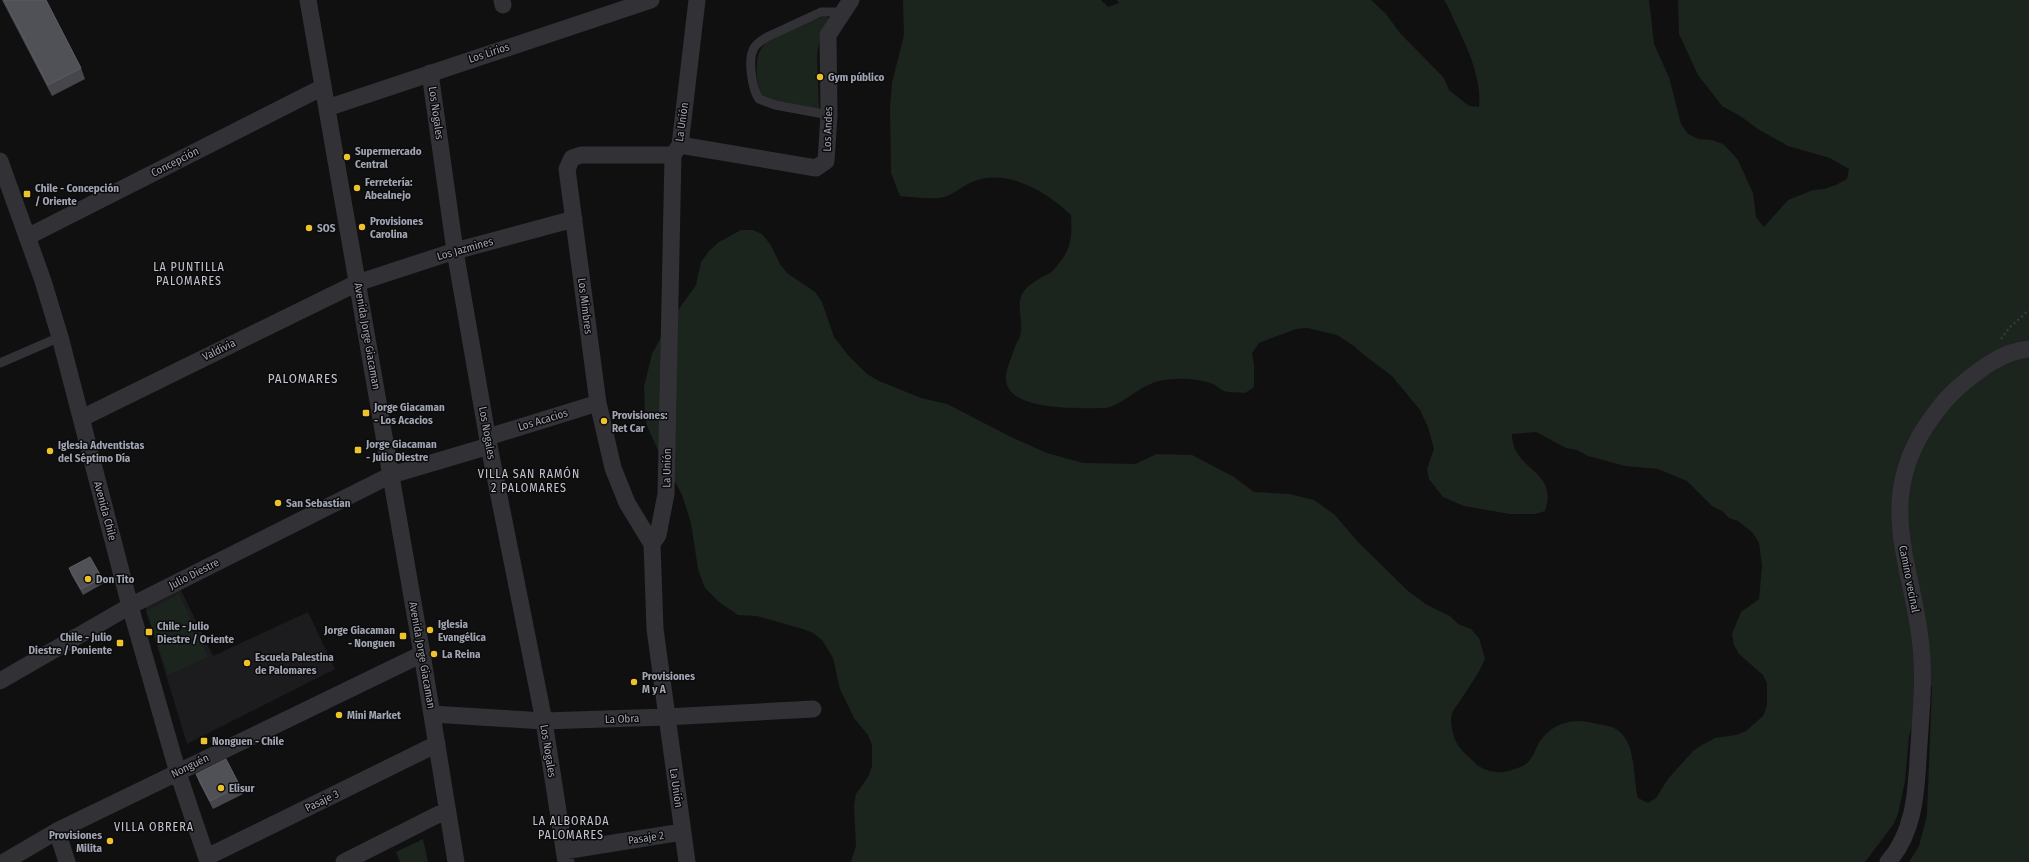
<svg xmlns="http://www.w3.org/2000/svg" width="2029" height="862" font-family="'Fira Sans Condensed',sans-serif">
<rect width="100%" height="100%" fill="#101011"/>
<path fill="#1c1c1e" d="M 179,586 L 213,656 L 308,612 L 335,669 L 187,744 L 145,606 Z"/>
<path fill="#1c241e" d="M 903,0 L 1101,0 L 1108,7 L 1119,3 L 1117,0 L 1371,0 L 1386,14 L 1400,33 L 1444,78 L 1449,90 L 1469,106 L 1479,107 C 1482,78 1467,47 1455,22 C 1451,14 1449,7 1444,0 L 1649,0 L 1654,44 L 1669,77 L 1681,124 L 1688,134 L 1699,139 L 1712,140 L 1723,144 L 1731,152 L 1738,160 L 1753,193 L 1756,217 L 1764,227 L 1788,200 L 1813,190 L 1824,189 L 1836,185 L 1847,179 L 1849,169 L 1830,158 L 1788,146 L 1758,129 L 1740,116 L 1722,106 L 1698,75 L 1679,34 L 1678,0 L 2029,0 L 2029,862 L 1909,862 L 1919,846 L 1927,815 L 1932,686 L 1924,691 L 1909,736 L 1905,781 L 1898,814 L 1893,825 L 1865,862 L 851,862 L 856,846 L 854,805 L 856,794 L 868,777 L 872,766 L 872,745 L 868,735 L 854,718 L 840,689 L 833,658 L 822,640 L 813,633 L 803,629 L 757,616 L 738,615 L 719,602 L 705,588 L 698,569 L 691,523 L 682,495 L 677,485 L 670,477 L 647,426 L 645,415 L 644,387 L 652,354 L 668,324 L 696,285 L 701,262 L 709,251 L 719,242 L 741,230 L 753,230 L 762,234 L 770,244 L 780,264 L 787,273 L 815,292 L 822,302 L 834,337 L 848,355 L 867,374 L 879,381 L 921,398 L 947,404 L 1013,438 L 1047,453 L 1083,463 L 1135,464 L 1157,454 L 1192,455 L 1234,477 L 1254,492 L 1289,494 L 1314,500 L 1335,515 L 1358,542 L 1408,591 L 1427,605 L 1450,616 L 1458,624 L 1471,629 L 1479,638 L 1485,659 C 1479,673 1470,685 1462,698 C 1459,703 1454,708 1452,714 C 1449,723 1454,741 1460,748 C 1464,753 1469,757 1473,761 C 1481,771 1500,775 1512,770 C 1517,768 1525,766 1528,762 C 1536,754 1536,743 1546,734 C 1557,723 1574,719 1588,722 C 1596,724 1605,725 1612,727 C 1638,738 1632,777 1638,798 L 1648,803 L 1656,798 L 1668,779 L 1693,751 L 1702,745 L 1715,738 L 1736,735 L 1746,731 L 1763,716 L 1767,706 L 1767,683 L 1763,675 L 1739,654 L 1734,645 L 1732,634 L 1741,612 L 1759,599 L 1762,566 L 1759,543 L 1753,533 L 1738,521 L 1729,518 L 1722,511 L 1712,506 L 1687,481 L 1658,469 L 1625,466 L 1588,456 L 1577,450 L 1566,448 L 1536,432 L 1512,434 C 1512,472 1559,468 1545,511 L 1535,514 L 1510,514 L 1464,506 L 1443,497 L 1429,479 L 1427,469 L 1434,449 L 1428,427 L 1420,410 L 1392,376 L 1364,355 L 1354,346 L 1337,335 L 1307,328 L 1296,329 L 1259,343 L 1252,353 L 1254,364 L 1254,387 L 1245,393 C 1239,392 1230,393 1224,391 C 1220,389 1217,386 1213,384 C 1197,378 1172,377 1155,382 C 1137,388 1124,404 1106,408 C 1083,408 1003,413 1006,376 C 1007,367 1012,356 1015,347 C 1016,343 1019,340 1020,336 C 1024,323 1016,307 1022,294 C 1027,285 1040,278 1048,274 C 1053,272 1056,267 1059,263 C 1072,248 1072,235 1071,215 C 1047,192 1006,167 972,182 C 962,186 951,197 939,198 C 927,199 913,197 900,196 L 891,173 L 890,106 L 892,83 L 904,35 Z
M 825,16 L 830,19 L 820,39 L 817,55 L 819,109 L 762,99 C 757,84 752,58 764,45 C 772,34 812,21 825,16 Z
M 179,594 L 208,657 L 168,675 L 146,611 Z
M 423,839 L 428,862 L 400,862 L 396,852 Z"/>
<g fill="none" stroke-linecap="round" stroke-linejoin="round">
<path stroke="#37383d" stroke-width="2.5" stroke-dasharray="2 3" stroke-linecap="butt" d="M 2001,339 L 2009,328 L 2029,310"/>
<path stroke="#313136" stroke-width="9" d="M 829,115 L 775,105 L 759,99 C 752,89 748,61 753,50 C 755,44 762,40 767,37 L 821,12 L 843,12
M 0,363 L 60,337"/>
<path stroke="#313136" stroke-width="17" d="M 308,0 L 422,654 L 456,862
M 502,0 L 503,5
M 430,73 L 455,251 L 489,446 L 544,721 L 566,862
M 327,108 L 651,0
M 680,145 L 816,168 L 826,161 L 829,115 L 828,35 L 851,0
M 0,161 L 43,281 L 60,337 L 130,606 L 178,773 L 208,862
M 27,237 L 323,87
M 82,418 L 357,283 L 455,251 L 574,219
M 488,437 L 598,403
M 652,544 L 627,503 L 613,468 L 598,403 L 567,169 L 572,158 L 581,155 L 673,155
M 0,681 L 130,606 L 391,475 L 489,446
M 432,714 L 544,721 L 666,717 L 813,709
M 57,831 L 67,862
M 564,851 L 682,832
M 207,857 L 437,744
M 4,862 L 57,831 L 422,654
M 344,862 L 447,810
M 687,862 L 655,629 L 652,544 L 658,535 L 666,494 L 673,155 L 680,145 L 697,0
M 1888,862 C 1913,834 1916,796 1918,760 C 1920,722 1925,684 1921,646 C 1913,566 1876,506 1924,429 C 1935,413 1945,398 1961,385 C 1980,369 2003,351 2029,349"/>
</g>
<path fill="#46464c" d="M 2,0 L 46,0 L 81,68 L 85,79 L 52,96 Z
M 69,568 L 102,578 L 104,583 L 83,595 L 71,574 Z
M 196,774 L 240,786 L 243,794 L 213,809 L 199,782 Z"/>
<path fill="#505057" stroke="#5c5d65" d="M 4,0 L 46,0 L 81,68 L 48,85 Z
M 90,557 L 102,578 L 81,589 L 69,568 Z
M 226,759 L 240,786 L 210,801 L 196,774 Z"/>
<g fill="#edc22c" stroke="#0b0b0c" stroke-width="1.5">
<circle cx="820" cy="77" r="4"/>
<circle cx="347" cy="157" r="4"/>
<circle cx="357" cy="188" r="4"/>
<rect x="23" y="190" width="8" height="8" rx="2"/>
<circle cx="362" cy="227" r="4"/>
<circle cx="309" cy="228" r="4"/>
<rect x="362" y="409" width="8" height="8" rx="2"/>
<circle cx="604" cy="421" r="4"/>
<rect x="354" y="446" width="8" height="8" rx="2"/>
<circle cx="50" cy="451" r="4"/>
<circle cx="278" cy="503" r="4"/>
<circle cx="88" cy="579" r="4"/>
<circle cx="430" cy="630" r="4"/>
<rect x="145" y="628" width="8" height="8" rx="2"/>
<rect x="399" y="632" width="8" height="8" rx="2"/>
<rect x="116" y="639" width="8" height="8" rx="2"/>
<circle cx="434" cy="654" r="4"/>
<circle cx="247" cy="663" r="4"/>
<circle cx="634" cy="682" r="4"/>
<circle cx="339" cy="715" r="4"/>
<rect x="200" y="737" width="8" height="8" rx="2"/>
<circle cx="221" cy="788" r="4"/>
<circle cx="110" cy="841" r="4"/>
</g>
<g text-anchor="middle" dominant-baseline="central" stroke-width="3" stroke-linejoin="round" paint-order="stroke">
<g font-size="11" fill="#a1a4b2" stroke="#0b0b0c">
<text transform="translate(489 53) rotate(-18)">Los Lirios</text>
<text transform="translate(436 113) rotate(82)">Los Nogales</text>
<text transform="translate(682 122) rotate(-82)">La Unión</text>
<text transform="translate(828 129) rotate(-88)">Los Andes</text>
<text transform="translate(175 162) rotate(-27)">Concepción</text>
<text transform="translate(465 249) rotate(-16)">Los Jazmines</text>
<text transform="translate(585 306) rotate(83)">Los Mimbres</text>
<text transform="translate(367 336) rotate(80)">Avenida Jorge Giacaman</text>
<text transform="translate(219 350) rotate(-26)">Valdivia</text>
<text transform="translate(543 420) rotate(-17)">Los Acacios</text>
<text transform="translate(487 433) rotate(80)">Los Nogales</text>
<text transform="translate(667 468) rotate(-89)">La Unión</text>
<text transform="translate(105 511) rotate(75)">Avenida Chile</text>
<text transform="translate(194 574) rotate(-27)">Julio Diestre</text>
<text transform="translate(1909 579) rotate(79)">Camino vecinal</text>
<text transform="translate(422 655) rotate(80)">Avenida Jorge Giacaman</text>
<text transform="translate(622 719) rotate(-2)">La Obra</text>
<text transform="translate(548 751) rotate(81)">Los Nogales</text>
<text transform="translate(190 766) rotate(-26)">Nonguén</text>
<text transform="translate(676 788) rotate(82)">La Unión</text>
<text transform="translate(322 801) rotate(-26)">Pasaje 3</text>
<text transform="translate(646 838) rotate(-9)">Pasaje 2</text>
</g>
<g font-size="11" font-weight="bold" fill="#a1a4b2" stroke="#0b0b0c" text-anchor="start">
<text x="828" y="77">Gym público</text>
<text x="355" y="151">Supermercado<tspan x="355" dy="13">Central</tspan></text>
<text x="365" y="182">Ferretería:<tspan x="365" dy="13">Abealnejo</tspan></text>
<text x="35" y="188">Chile - Concepción<tspan x="35" dy="13">/ Oriente</tspan></text>
<text x="370" y="221">Provisiones<tspan x="370" dy="13">Carolina</tspan></text>
<text x="317" y="228">SOS</text>
<text x="374" y="407">Jorge Giacaman<tspan x="374" dy="13">- Los Acacios</tspan></text>
<text x="612" y="415">Provisiones:<tspan x="612" dy="13">Ret Car</tspan></text>
<text x="366" y="444">Jorge Giacaman<tspan x="366" dy="13">- Julio Diestre</tspan></text>
<text x="58" y="445">Iglesia Adventistas<tspan x="58" dy="13">del Séptimo Día</tspan></text>
<text x="286" y="503">San Sebastían</text>
<text x="96" y="579">Don Tito</text>
<text x="438" y="624">Iglesia<tspan x="438" dy="13">Evangélica</tspan></text>
<text x="157" y="626">Chile - Julio<tspan x="157" dy="13">Diestre / Oriente</tspan></text>
<text x="395" y="630" text-anchor="end">Jorge Giacaman<tspan x="395" dy="13">- Nonguen</tspan></text>
<text x="112" y="637" text-anchor="end">Chile - Julio<tspan x="112" dy="13">Diestre / Poniente</tspan></text>
<text x="442" y="654">La Reina</text>
<text x="255" y="657">Escuela Palestina<tspan x="255" dy="13">de Palomares</tspan></text>
<text x="642" y="676">Provisiones<tspan x="642" dy="13">M y A</tspan></text>
<text x="347" y="715">Mini Market</text>
<text x="212" y="741">Nonguen - Chile</text>
<text x="229" y="788">Elisur</text>
<text x="102" y="835" text-anchor="end">Provisiones<tspan x="102" dy="13">Milita</tspan></text>
</g>
<g font-size="12" letter-spacing="1" fill="#c2c4ce" stroke="#0b0b0c">
<text x="189" y="267">LA PUNTILLA<tspan x="189" dy="14">PALOMARES</tspan></text>
<text x="529" y="474">VILLA SAN RAMÓN<tspan x="529" dy="14">2 PALOMARES</tspan></text>
<text x="571" y="821">LA ALBORADA<tspan x="571" dy="14">PALOMARES</tspan></text>
<text x="154" y="827">VILLA OBRERA</text>
</g>
<g font-size="13" letter-spacing="1" fill="#c2c4ce" stroke="#0b0b0c">
<text x="303" y="378">PALOMARES</text>
</g>
</g>
</svg>
